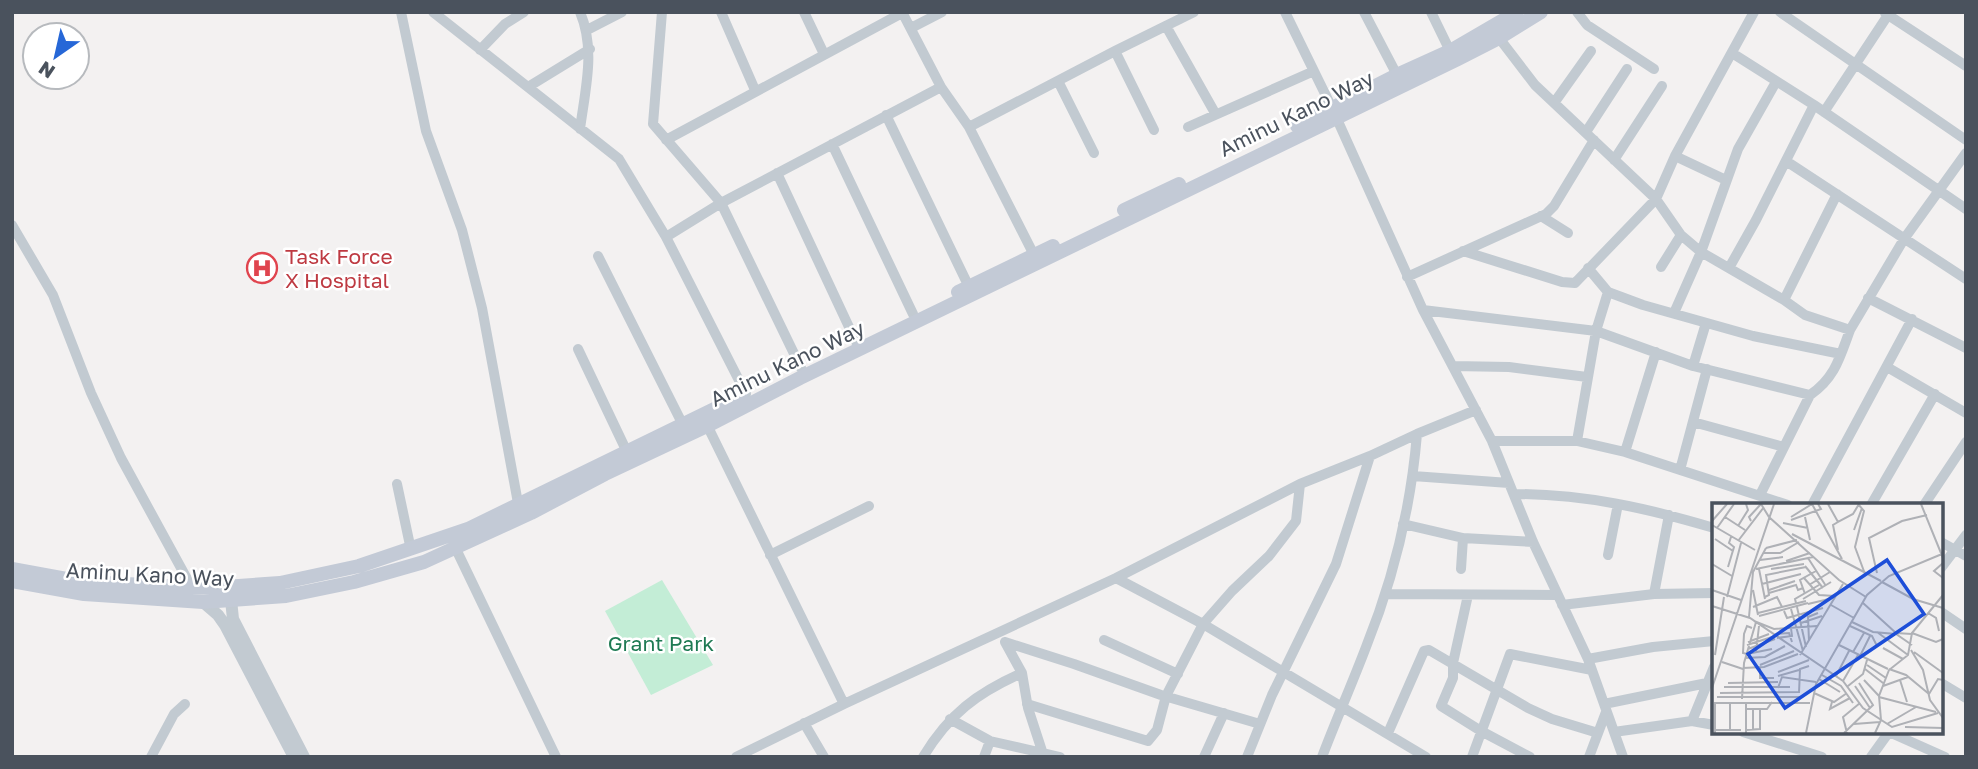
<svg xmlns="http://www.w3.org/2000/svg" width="1978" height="769" font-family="'Golos Text',sans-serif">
<rect width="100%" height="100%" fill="#f3f1f1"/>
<path fill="#c3edd6" d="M 662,580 L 713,665 L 651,695 L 605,611 Z"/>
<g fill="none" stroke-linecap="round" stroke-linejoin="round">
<path stroke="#c2cad1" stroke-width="10" d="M 401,12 L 426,131 L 462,230 L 482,308 L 518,503
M 433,12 L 619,159 L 666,237 L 746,394
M 662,12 L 653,124 L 721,203 L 801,368
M 721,12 L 755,90
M 804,12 L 824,54
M 902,12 L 941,87 L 969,127 L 1034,255
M 1285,12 L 1332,108 L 1423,310 L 1492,441 L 1533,542 L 1588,659 L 1623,757
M 1364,12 L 1397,75
M 1431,12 L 1450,51
M 1577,12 L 1587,25 L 1654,69
M 1780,12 L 1966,140
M 1885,13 L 1966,66
M 1166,26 L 1215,113
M 911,28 L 942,12
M 587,30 L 622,12
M 1499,38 L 1535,85 L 1656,199 L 1681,235 L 1701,252 L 1784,300 L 1805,315 L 1850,330 L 1904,239 L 1966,153
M 480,50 L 505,24 L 524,12
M 1115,51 L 1154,130
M 1732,53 L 1814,105 L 1966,209
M 1058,81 L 1094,153
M 528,87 L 590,49
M 1554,103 L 1591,51
M 1824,112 L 1888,15
M 886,115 L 969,287
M 969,127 L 1115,51 L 1194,12
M 1188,127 L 1314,71
M 580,129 C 585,90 596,50 580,12
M 1586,132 L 1627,69
M 666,140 L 902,13
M 832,144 L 913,314
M 1675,156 L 1726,180
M 1614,160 L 1662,86
M 1786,161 L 1966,279
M 777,173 L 856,342
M 1541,216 L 1568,233
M 12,225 L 53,295 L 91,393 L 121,458 L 192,588
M 666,237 L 721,203 L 941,87
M 1463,251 L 1562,282 L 1575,283 L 1656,199 L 1675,156 L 1754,12
M 598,256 L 683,425
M 1661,267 L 1681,235
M 1588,268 L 1608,292 L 1643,305 L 1753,336 L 1841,354
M 1729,268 L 1756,220 L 1814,105
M 1407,277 L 1546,214 L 1554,206 L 1594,140
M 1868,298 L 1966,348
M 1784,300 L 1837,194
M 1423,310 L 1596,331 L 1693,366 L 1810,395
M 1674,313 L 1701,252 L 1738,149 L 1776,82
M 578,349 L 627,452
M 1453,366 L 1509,367 L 1587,377
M 1693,366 L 1706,323
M 1887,367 L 1966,413
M 1693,422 L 1784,447
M 706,423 L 844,704
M 1492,441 L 1577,441 L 1625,452 L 1788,505
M 1577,441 L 1596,331 L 1608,292
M 1625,452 L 1656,352
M 1680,470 L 1707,369
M 1413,476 L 1509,483
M 397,484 L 411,550
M 1514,494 C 1584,494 1647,508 1714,528
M 1760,495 L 1810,395 C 1835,378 1840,357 1850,330
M 1812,505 L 1912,319
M 1871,505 L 1935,394
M 1924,505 L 1966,442
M 1403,524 L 1463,538 L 1533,542
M 1941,542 L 1966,556
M 455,547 L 556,757
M 770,555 L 869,506
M 1608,555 L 1618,504
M 1941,568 L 1966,535
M 1461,569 L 1463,538
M 1116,578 L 1203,624 L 1426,757
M 1385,594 L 1558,595
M 1654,594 L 1669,515
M 1468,595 L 1453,663 L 1453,678 L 1441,706 L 1481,731 L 1530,757
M 1562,605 L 1654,594 L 1714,593
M 1941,612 L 1966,629
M 1104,640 L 1178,674
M 1005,642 L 1074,664 L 1161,695 L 1260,724
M 1005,642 L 1022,673 L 1028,708 L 1044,757
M 1588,659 L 1653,647 L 1714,641
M 1941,683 L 1966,698
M 1027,704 L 1148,741 L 1157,730 L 1166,696 L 1203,624 L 1232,591 L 1269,556 L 1296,521 L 1300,484
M 1604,704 L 1707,683
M 950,719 L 990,741 L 1060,757
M 1692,721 L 1714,667
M 804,723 L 824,757
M 1614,732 L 1692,721 L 1714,725
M 1743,732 L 1822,757
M 1889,732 L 1945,757
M 1388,733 L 1424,651 L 1429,650 L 1528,708 L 1552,719 L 1598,733
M 151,757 L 174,714 L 185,704
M 736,757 L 844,704 L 1116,578 L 1300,484 L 1370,456 L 1417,434 L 1476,410
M 923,757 C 949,714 977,693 1022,673
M 984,757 L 990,741
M 1204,757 L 1224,713
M 1247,757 L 1272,695 L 1336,564 L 1370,456
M 1322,757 C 1336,720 1352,684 1366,647 C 1393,580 1411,506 1417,434
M 1472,757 L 1510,654 L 1592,670
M 1589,757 L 1606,712
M 1871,757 L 1889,732"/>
<path stroke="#c2cad1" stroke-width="12" d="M 231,600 L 233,619 L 304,757
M 203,602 L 218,615 L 225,625 L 294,757"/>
<path stroke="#c3cad6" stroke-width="14" d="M 1297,126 L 1397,75 L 1450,51 L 1517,12
M 1124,210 L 1179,184
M 958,292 L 1053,246
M 12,569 L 83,582 L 210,588 L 280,583 L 359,566 L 468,529 L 741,396
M 12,581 L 84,594 L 203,602 L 286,596 L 354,582 L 424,562 L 531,513 L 605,474 L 707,426 L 800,378 L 1458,59 L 1499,38 L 1541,12"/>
</g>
<defs>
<g id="hospital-ring" transform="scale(1.575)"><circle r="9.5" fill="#fff" stroke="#e0444e" stroke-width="1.5"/><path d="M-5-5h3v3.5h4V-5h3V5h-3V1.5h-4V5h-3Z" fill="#e0444e"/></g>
</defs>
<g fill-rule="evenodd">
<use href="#hospital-ring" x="262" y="268"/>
</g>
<g text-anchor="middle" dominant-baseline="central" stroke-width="5" stroke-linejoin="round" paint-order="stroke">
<g font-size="21" fill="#4a525d" stroke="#fff">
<text transform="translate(1296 113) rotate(-26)">Aminu Kano Way</text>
<text transform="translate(787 363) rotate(-26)">Aminu Kano Way</text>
<text transform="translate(150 574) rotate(3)">Aminu Kano Way</text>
</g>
<g font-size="21" fill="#be3a42" stroke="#fff" text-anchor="start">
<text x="285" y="256">Task Force<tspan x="285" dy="24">X Hospital</tspan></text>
</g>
<g font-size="21" fill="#1e7a53" stroke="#fff">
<text x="661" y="643">Grant Park</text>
</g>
</g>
<g transform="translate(1712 503)">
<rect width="231" height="231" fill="#f3f1f1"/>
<path fill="none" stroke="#afb1b6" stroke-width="2" d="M 100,1 L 130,56M 116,1 L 126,19 L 141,11 L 147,1M 146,1 L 152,8 L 143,44 L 153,71M 209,1 L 231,55M 13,14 L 33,27M 79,14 L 100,1M 93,14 L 98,37M 79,17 L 109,6 L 106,1M 0,18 L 15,1M 39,18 L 37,14 L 49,1 L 57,14 L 127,77 L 154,94M 71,20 L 96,25M 0,22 L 43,47M 26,23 L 36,7 L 34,1M 5,25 L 22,1M 142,27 L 150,5M 80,31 L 169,78M 3,36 L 21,48M 26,38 L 52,4M 54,45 L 85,37M 126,47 L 121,22 L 126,19M 51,50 L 68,50 L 87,39M 96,55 L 114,83M 48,57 L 71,54M 74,58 L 98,50M 231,60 L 222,68 L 231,75M 0,61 L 20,73M 93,63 L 111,85M 16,64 L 22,44 L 17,40 L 19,34M 44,66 L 101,54M 47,66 L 53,96M 59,66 L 92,61M 165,70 L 157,35 L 190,18 L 215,12M 92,75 L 107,92 L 123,93M 170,79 L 201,96 L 231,105M 50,81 L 89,71M 97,82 L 118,69M 0,87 L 29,97M 41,87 L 46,112M 57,87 L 83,78M 57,90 L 84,82 L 86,87 L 91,85M 93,91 L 88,77 L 104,68M 15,94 L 29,40M 53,94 L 57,92 L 54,72 L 94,64M 91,96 L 119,79M 84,100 L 83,96 L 107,82M 151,100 L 184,130 L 200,131M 96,101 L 117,96M 119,102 L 142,115M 0,103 L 38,115 L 131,178 L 151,205 L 180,224 L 226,210M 41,104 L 65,94 L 70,104M 85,104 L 94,144M 79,106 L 91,148M 72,108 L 75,115 L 111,105M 46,110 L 94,98M 216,110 L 224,115 L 227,128M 47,113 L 96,100M 37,114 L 41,69 L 54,45M 42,118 L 62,126 L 105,123M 140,119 L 161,129 L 184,131 L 200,142M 89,120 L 110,113M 138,123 L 160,133 L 165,143M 165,129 L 196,152M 200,130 L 224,139 L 231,136M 64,131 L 77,130 L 80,139M 65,135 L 80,133 L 79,125M 97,138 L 96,114 L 106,110M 36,139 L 57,131M 35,142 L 60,134M 127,142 L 176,166M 171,145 L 191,156M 36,146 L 63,136M 199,147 L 211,167 L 218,197 L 231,215M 44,149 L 47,123M 141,149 L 152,130M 202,149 L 231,170M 35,151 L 31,150 L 32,131 L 35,123 L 40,125M 35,151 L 60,146M 3,152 L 12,94M 88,152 L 131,81M 148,153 L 158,133M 33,155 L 53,154 L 73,143M 10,159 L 31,166M 48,162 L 82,148M 155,162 L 174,175M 31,165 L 52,164 L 86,151M 48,165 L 48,175 L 62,175M 153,166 L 171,180M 177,166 L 194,172 L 217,191M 66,169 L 97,157M 110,172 L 129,183 L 141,200M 66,173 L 87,167M 124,173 L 137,148M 107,176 L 128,189M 152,177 L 167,193M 188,177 L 195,199M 131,178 L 146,152M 16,180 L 66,179M 136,183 L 151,171 L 155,157M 143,183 L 158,205M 171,183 L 196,174M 12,184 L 78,184M 0,185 L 62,1M 66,185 L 70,174 L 104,179M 8,190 L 87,189M 87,190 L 88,166 L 97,163M 102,190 L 122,199 L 135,190M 217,191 L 226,176 L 231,177M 5,194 L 88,194M 167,194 L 224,209M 30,196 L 32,160 L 44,119M 34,199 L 34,230M 120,199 L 118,206 L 138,195M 34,206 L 55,206 L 60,199M 41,206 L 41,227M 142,221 L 168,219M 175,221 L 204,204M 193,224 L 231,225M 3,227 L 29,227M 18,227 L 18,200M 34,227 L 48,226 L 48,206M 3,230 L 3,200 L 98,200M 94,230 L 104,181 L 155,92 L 177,73 L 230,51M 132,230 L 161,202 L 147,180M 135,230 L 131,214 L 148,200M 163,230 L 169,217 L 167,193 L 177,167 L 196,152 L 200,130 L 231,92"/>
<path fill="#1d4ed8" fill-opacity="0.15" stroke="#1d4ed8" stroke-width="3.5" d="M 175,57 L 212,111 L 73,205 L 36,151 Z"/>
<rect width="231" height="231" fill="none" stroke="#4a525d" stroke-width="3.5"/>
</g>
<rect width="1978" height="769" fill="none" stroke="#4a525d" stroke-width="28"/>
<g transform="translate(56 56) rotate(214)"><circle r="33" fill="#ffffff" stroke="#b7babe" stroke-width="2"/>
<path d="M0-5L12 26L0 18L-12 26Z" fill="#2667d7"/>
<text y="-10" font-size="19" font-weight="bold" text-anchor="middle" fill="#4a525d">N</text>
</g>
</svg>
